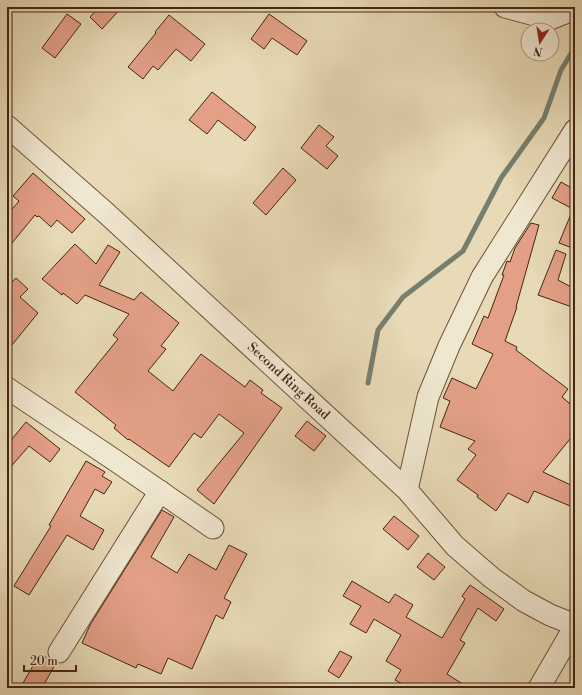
<svg xmlns="http://www.w3.org/2000/svg" width="582" height="695" font-family="'Libre Bodoni',serif">
<rect width="100%" height="100%" fill="#e8dab6"/>
<filter id="stains"><feTurbulence type="fractalNoise" baseFrequency=".005" numOctaves="4"/><feColorMatrix values="0 0 0 0 .2 0 0 0 0 .09 0 0 0 0 .02 0 0 0 .5 -.17"/></filter>
<radialGradient id="worn" r=".72"><stop offset=".6" stop-color="#630" stop-opacity="0"/><stop offset="1" stop-color="#630" stop-opacity=".3"/></radialGradient>
<g fill="none" stroke-linecap="round" stroke-linejoin="round">
<path stroke="#767f6e" stroke-width="5" d="M 368,383 L 378,330 L 403,297 L 463,251 L 501,178 L 544,118 L 561,70 L 575,47"/>
</g>
<path fill="#e3a087" stroke="#452512" d="M 99,7 L 122,7 L 102,29 L 90,17 Z
M 67,14 L 81,24 L 55,58 L 42,48 Z
M 269,14 L 307,41 L 297,55 L 272,38 L 264,49 L 251,39 Z
M 169,15 L 205,44 L 191,61 L 176,49 L 158,70 L 153,66 L 143,79 L 128,67 L 156,33 L 155,32 Z
M 212,92 L 256,127 L 245,141 L 218,120 L 207,134 L 189,120 Z
M 319,125 L 334,137 L 326,146 L 338,156 L 327,169 L 301,148 Z
M 283,168 L 296,180 L 266,215 L 253,203 Z
M 33,173 L 85,219 L 72,233 L 57,220 L 51,227 L 39,216 L 37,217 L 35,215 L 7,249 L 7,215 L 19,201 L 13,196 Z
M 561,182 L 575,190 L 575,249 L 559,243 L 573,209 L 552,198 Z
M 531,223 L 539,225 L 516,307 L 517,307 L 505,341 L 517,347 L 516,350 L 568,389 L 562,397 L 575,408 L 575,433 L 543,472 L 575,487 L 575,508 L 534,491 L 528,503 L 508,493 L 496,511 L 477,497 L 478,495 L 457,480 L 476,455 L 468,449 L 475,441 L 440,427 L 450,401 L 443,398 L 452,378 L 476,389 L 493,354 L 472,344 L 484,316 L 488,318 L 504,275 L 502,275 L 507,261 L 510,262 L 515,248 Z
M 75,244 L 96,264 L 108,245 L 120,252 L 99,285 L 134,300 L 141,292 L 179,323 L 161,346 L 166,349 L 148,371 L 173,391 L 201,354 L 245,387 L 250,380 L 263,390 L 261,393 L 282,408 L 214,504 L 197,490 L 244,433 L 219,414 L 201,438 L 194,433 L 169,467 L 129,439 L 128,440 L 114,428 L 116,425 L 75,392 L 118,339 L 113,335 L 129,314 L 85,295 L 77,304 L 63,293 L 62,295 L 42,279 Z
M 556,250 L 566,254 L 558,280 L 575,289 L 575,301 L 572,307 L 538,295 Z
M 16,278 L 28,289 L 20,297 L 38,313 L 7,351 L 7,285 L 8,286 Z
M 307,421 L 326,436 L 314,451 L 295,436 Z
M 26,422 L 60,449 L 50,462 L 29,446 L 7,471 L 7,445 Z
M 86,461 L 105,472 L 102,476 L 112,482 L 104,494 L 95,489 L 80,516 L 104,530 L 93,550 L 67,535 L 29,595 L 14,586 L 51,526 L 49,525 Z
M 162,510 L 174,517 L 151,557 L 177,573 L 189,554 L 216,570 L 229,545 L 247,554 L 224,598 L 231,602 L 223,619 L 216,615 L 192,669 L 168,658 L 161,674 L 138,664 L 136,668 L 82,643 L 90,625 Z
M 394,516 L 419,536 L 408,550 L 383,529 Z
M 428,553 L 445,567 L 434,580 L 417,567 Z
M 352,581 L 389,603 L 395,594 L 413,605 L 406,617 L 442,638 L 465,599 L 462,596 L 470,585 L 504,609 L 496,621 L 478,608 L 460,640 L 465,643 L 447,674 L 469,688 L 410,688 L 395,680 L 401,670 L 386,661 L 401,635 L 374,619 L 366,633 L 350,624 L 361,606 L 343,596 Z
M 340,651 L 352,657 L 339,678 L 328,671 Z
M 40,654 L 56,663 L 42,688 L 20,688 Z"/>
<g fill="none" stroke-linecap="round" stroke-linejoin="round">
<g stroke="#6e523b" stroke-width="23">
<g id="minor">
<path d="M 505,7 L 550,19 L 570,11 L 572,7"/>
<path id="s1" d="M 7,126 L 106,213 L 407,490 L 455,546 L 492,578 L 524,601 L 550,615 L 575,625"/>
<path d="M 7,388 L 116,461 L 213,528"/>
<path d="M 407,490 L 428,397 L 449,346 L 482,277 L 575,130"/>
<path d="M 59,652 L 160,491"/>
<path d="M 539,688 L 575,626"/>
</g>
</g>
<use href="#minor" stroke="#f0e7d0" stroke-width="21"/>
</g>
<g text-anchor="middle" dominant-baseline="central" stroke-width="3" stroke-linejoin="round" paint-order="stroke">
<g font-size="13" fill="#452512" stroke="#f0e7d0">
<text stroke="none"><textPath href="#s1" startOffset="380">Second Ring Road</textPath></text>
</g>
</g>
<rect width="582" height="695" fill="none" stroke="#e8dab6" stroke-width="24"/>
<rect x="8" y="8" width="566" height="679" fill="none" stroke="#452512" stroke-width="2"/>
<rect x="12" y="12" width="558" height="671" fill="none" stroke="#452512"/>
<g transform="translate(540 42) rotate(192)"><circle r="19" fill="#f0e7d0" stroke="#ac9984"/>
<path d="M0-3L7 15L0 10L-7 15Z" fill="#8f2418"/>
<text y="-6" font-size="11" font-weight="bold" text-anchor="middle" fill="#452512">N</text>
</g>
<path d="M24 665v6h52v-6" fill="none" stroke="#452512" stroke-width="2"/>
<text x="30" y="665" font-size="12" fill="#452512" stroke="#f0e7d0" stroke-width="3" paint-order="stroke">20 m</text>
<rect width="100%" height="100%" filter="url(#stains)"/>
<rect width="100%" height="100%" fill="url(#worn)"/>
</svg>
